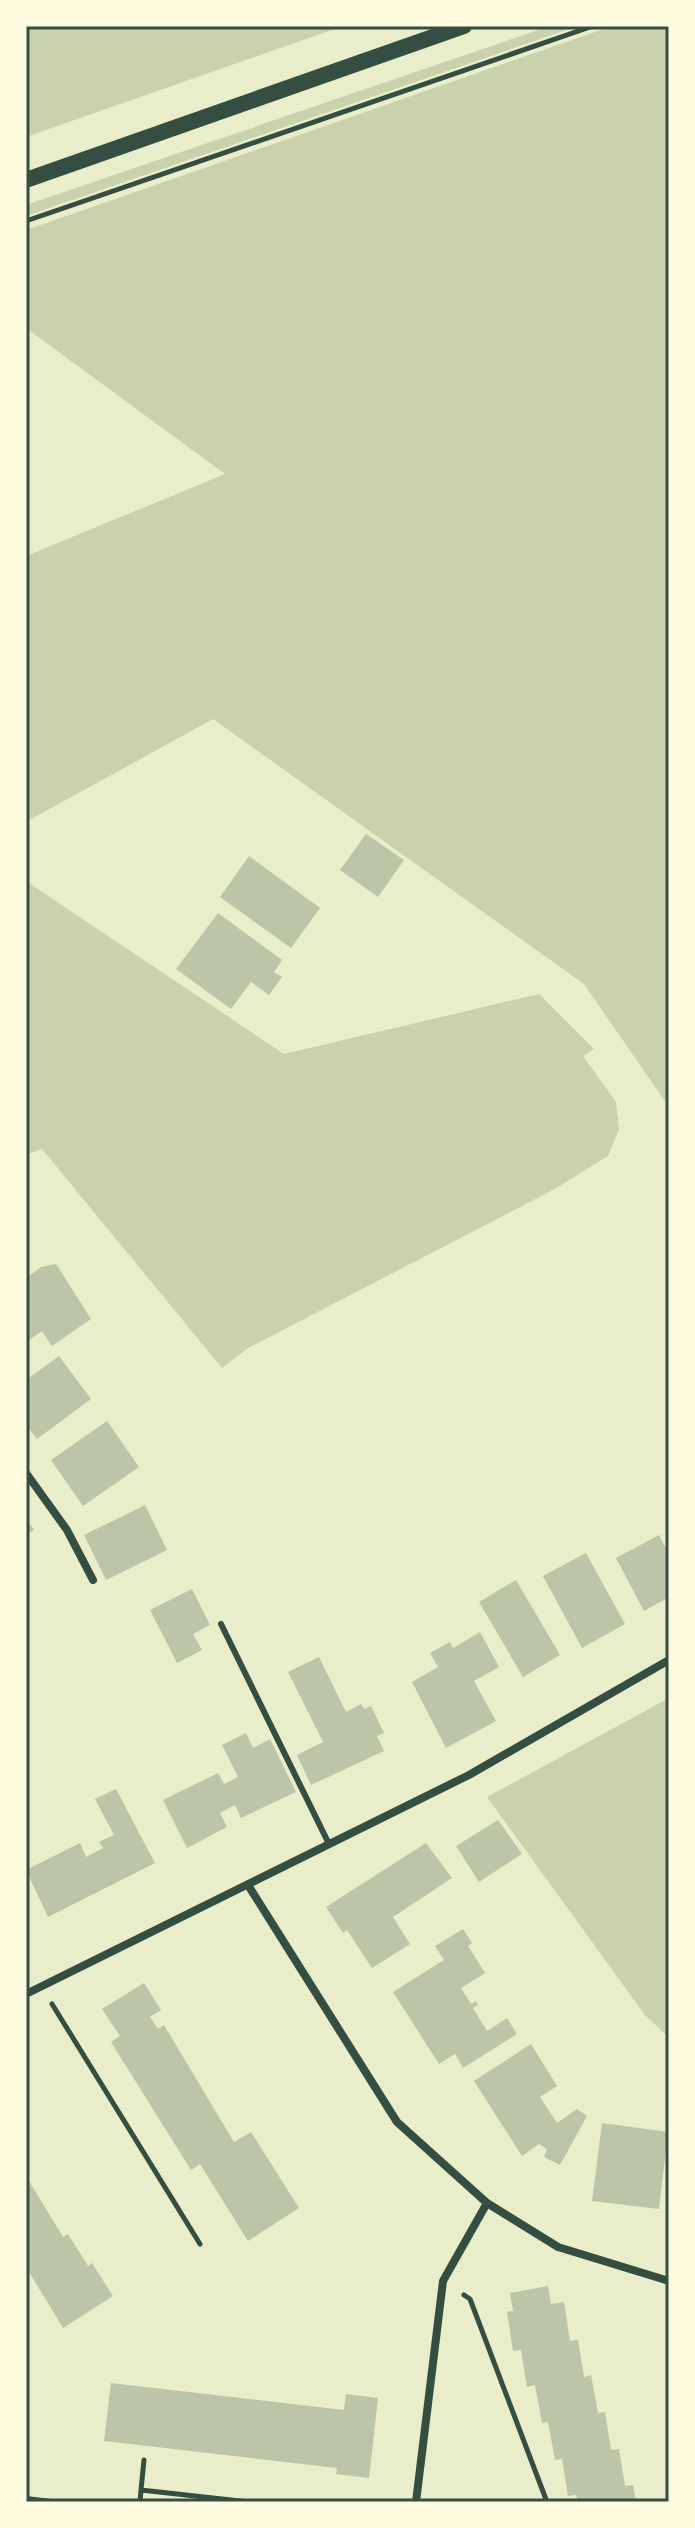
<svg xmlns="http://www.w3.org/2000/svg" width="695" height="2528" font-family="Cabin,sans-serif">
<rect width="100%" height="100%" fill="#e9edc9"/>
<path fill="#cad2ad" d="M 26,26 L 343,26 L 26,137 Z
M 550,26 L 578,26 L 26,216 L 26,205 Z
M 612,26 L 669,26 L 669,1107 L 584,984 L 213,719 L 26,822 L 26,556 L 225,474 L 26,328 L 26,230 Z
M 26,881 L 284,1054 L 539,994 L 594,1049 L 583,1056 L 616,1102 L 619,1129 L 608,1156 L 553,1190 L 248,1348 L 222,1368 L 42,1149 L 26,1155 Z
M 669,1698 L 669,2038 L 645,2015 L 487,1797 Z"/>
<path fill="#bcc5a7" d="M 366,834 L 404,860 L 378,897 L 340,870 Z
M 249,856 L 320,908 L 291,948 L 220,897 Z
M 218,913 L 282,960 L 274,972 L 282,977 L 269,995 L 251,982 L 231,1009 L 176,969 Z
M 56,1264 L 91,1319 L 52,1346 L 42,1331 L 26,1342 L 26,1278 L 41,1267 Z
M 59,1356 L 91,1399 L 37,1439 L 26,1425 L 26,1380 Z
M 107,1421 L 139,1467 L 83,1506 L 51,1460 Z
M 145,1505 L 167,1550 L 106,1580 L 84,1535 Z
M 26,1518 L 34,1530 L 26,1535 Z
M 659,1535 L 669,1554 L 669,1597 L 644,1611 L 616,1558 Z
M 586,1553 L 625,1624 L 582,1648 L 543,1576 Z
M 516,1580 L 560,1655 L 523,1677 L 479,1602 Z
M 192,1589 L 210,1625 L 193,1634 L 202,1650 L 177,1663 L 150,1610 Z
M 480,1632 L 499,1667 L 474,1681 L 496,1721 L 446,1748 L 412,1682 L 438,1667 L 430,1653 L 450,1642 L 453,1648 Z
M 319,1657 L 346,1712 L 361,1704 L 364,1709 L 371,1706 L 384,1733 L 377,1736 L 384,1751 L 311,1785 L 297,1755 L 323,1742 L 288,1672 Z
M 246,1733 L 253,1748 L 270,1739 L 296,1792 L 241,1818 L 235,1805 L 220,1813 L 227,1827 L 187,1848 L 163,1800 L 218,1773 L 224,1784 L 238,1777 L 222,1745 Z
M 116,1789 L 155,1863 L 48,1917 L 26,1870 L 80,1843 L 86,1857 L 103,1848 L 99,1842 L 114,1835 L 95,1799 Z
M 498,1820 L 522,1854 L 479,1882 L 456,1846 Z
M 426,1843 L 452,1878 L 393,1917 L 410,1944 L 372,1968 L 347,1930 L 343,1933 L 326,1907 Z
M 463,1929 L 472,1943 L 468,1946 L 485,1973 L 461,1988 L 471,2004 L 476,2001 L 478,2005 L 473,2008 L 487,2031 L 507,2018 L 517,2034 L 463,2068 L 455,2054 L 439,2064 L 393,1992 L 444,1960 L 435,1946 Z
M 144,1983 L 161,2010 L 150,2017 L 158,2029 L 164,2025 L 234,2142 L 251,2132 L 299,2208 L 248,2241 L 200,2164 L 191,2170 L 111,2042 L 120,2036 L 102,2009 Z
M 531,2044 L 557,2086 L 540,2097 L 557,2123 L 577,2109 L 587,2116 L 560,2165 L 544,2157 L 547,2149 L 539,2144 L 522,2156 L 474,2081 Z
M 602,2123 L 668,2132 L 659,2209 L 592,2201 Z
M 26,2176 L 63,2237 L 68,2234 L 88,2266 L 92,2263 L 113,2296 L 63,2328 L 26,2267 Z
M 548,2286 L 551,2304 L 564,2302 L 570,2341 L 578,2340 L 584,2377 L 591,2375 L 598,2413 L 605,2412 L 611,2450 L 619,2449 L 625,2486 L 633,2485 L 636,2502 L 578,2502 L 576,2495 L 568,2496 L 562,2459 L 555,2460 L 548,2422 L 542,2423 L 535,2385 L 527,2387 L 521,2350 L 513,2351 L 507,2312 L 513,2311 L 510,2293 Z
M 111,2383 L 344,2410 L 346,2394 L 378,2398 L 369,2478 L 336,2474 L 337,2468 L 104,2441 Z"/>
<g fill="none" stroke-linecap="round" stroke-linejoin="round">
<path stroke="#344e41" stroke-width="5" d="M 26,221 L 593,26
M 52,2004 L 200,2244
M 464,2295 L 470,2299 L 547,2502
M 144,2460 L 141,2490 L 249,2502
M 140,2502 L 141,2490"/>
<path stroke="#344e41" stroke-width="6" d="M 221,1624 L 329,1844
M 26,2499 L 51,2502"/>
<path stroke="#344e41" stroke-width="8" d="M 26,1473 L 67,1530 L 93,1580
M 248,1885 L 397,2122 L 487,2203 L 558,2247 L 669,2281
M 26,1994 L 469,1775 L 669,1660
M 416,2502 L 443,2281 L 487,2203"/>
<path stroke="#344e41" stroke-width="16" d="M 26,180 L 464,26"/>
</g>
<rect width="695" height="2528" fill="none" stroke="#fefae0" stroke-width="56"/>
<rect x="28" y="28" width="639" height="2472" fill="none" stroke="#344e41" stroke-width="3"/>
</svg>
